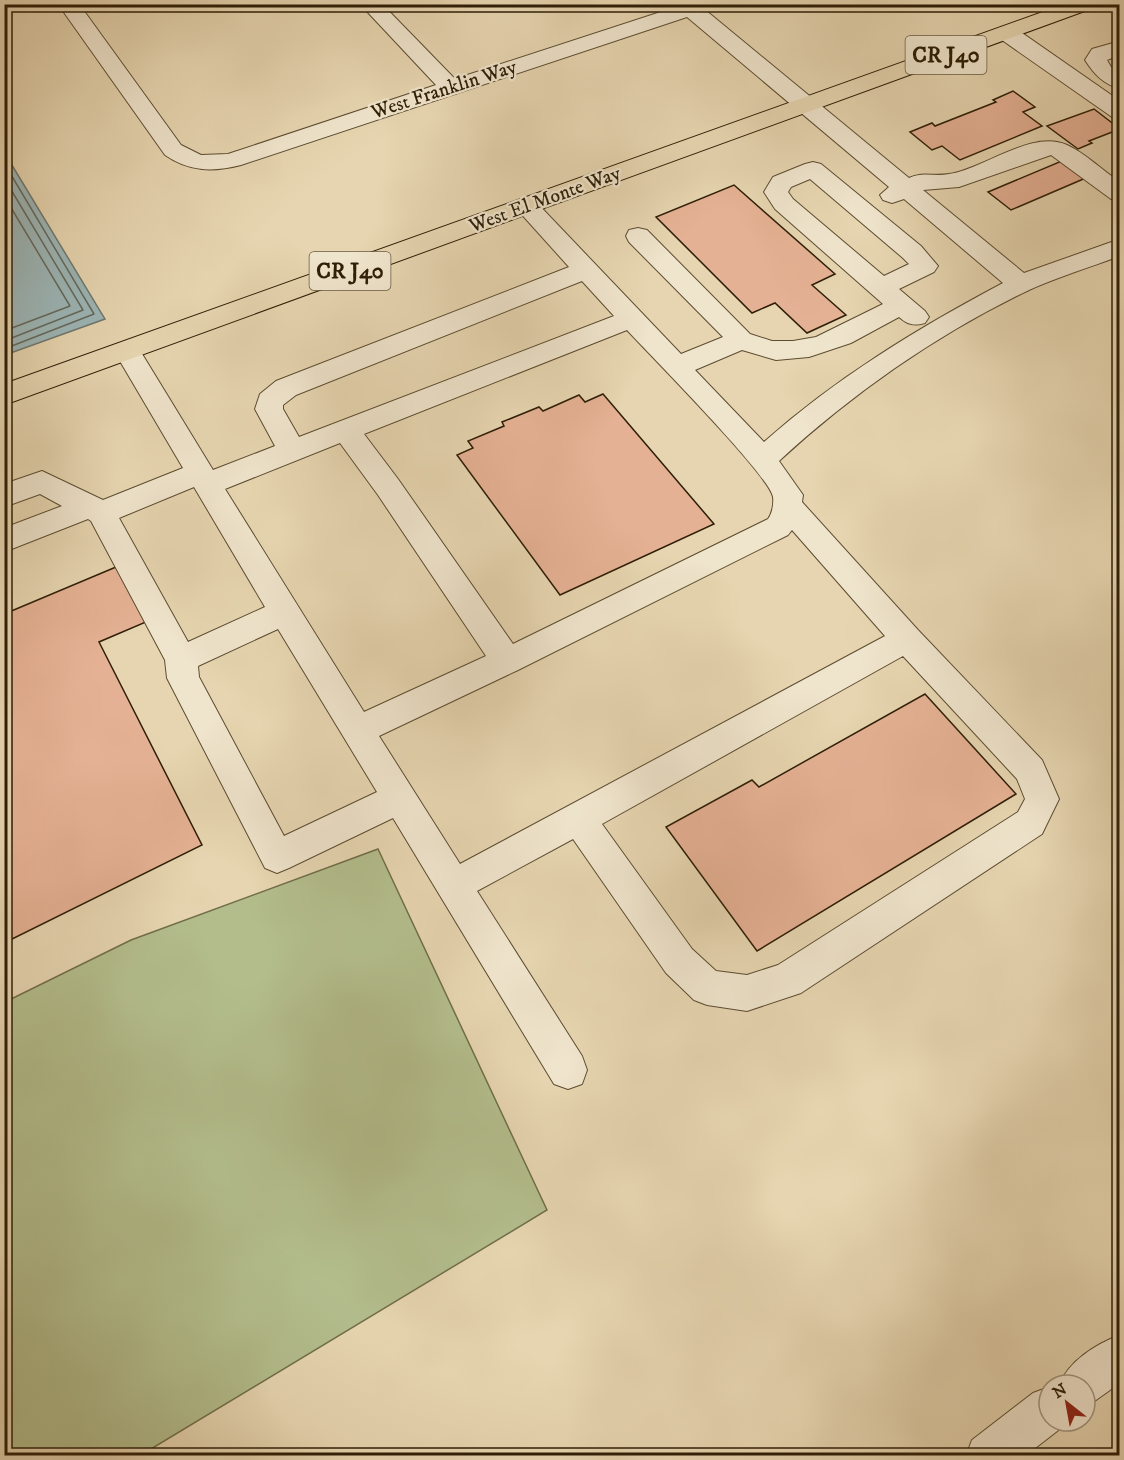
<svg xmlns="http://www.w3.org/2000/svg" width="1124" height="1460" font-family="'IM FELL DW Pica',serif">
<rect width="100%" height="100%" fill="#e6d5b0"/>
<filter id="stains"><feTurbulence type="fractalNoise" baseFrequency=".00333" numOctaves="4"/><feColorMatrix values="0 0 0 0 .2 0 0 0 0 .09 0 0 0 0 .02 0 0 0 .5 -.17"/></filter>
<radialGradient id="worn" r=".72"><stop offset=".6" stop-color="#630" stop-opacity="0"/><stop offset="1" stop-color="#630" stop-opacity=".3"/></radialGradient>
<path fill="#b3bd8c" stroke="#706e49" stroke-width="1.5" d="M 378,849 L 547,1210 L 141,1455 L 5,1455 L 5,1002 L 131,940 Z"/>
<path fill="#9cb6b7" stroke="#707970" stroke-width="1.5" d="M 4,152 L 105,319 L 5,355 L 4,355 Z"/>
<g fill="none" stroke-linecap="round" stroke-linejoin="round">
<path stroke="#656a5e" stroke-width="1.5" d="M 4,163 L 94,314 L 4,349
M 4,178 L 83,310 L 4,341
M 4,196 L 70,306 L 4,331"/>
</g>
<path fill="#e5b194" stroke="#2e1e06" stroke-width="1.5" d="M 1013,91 L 1035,107 L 1023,112 L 1042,126 L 960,160 L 942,146 L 932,150 L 910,132 L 932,123 L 935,126 L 996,102 L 993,100 Z
M 1094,109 L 1120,129 L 1089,141 L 1092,143 L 1078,149 L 1047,126 Z
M 1064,160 L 1088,177 L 1011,210 L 988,192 Z
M 734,185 L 835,274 L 812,285 L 846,315 L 807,333 L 775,303 L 752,313 L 656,217 Z
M 603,394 L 714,524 L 560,595 L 457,455 L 473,448 L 468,441 L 504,426 L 502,422 L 539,407 L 543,411 L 579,395 L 585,402 Z
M 116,567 L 146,622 L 99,642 L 202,845 L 4,943 L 4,603 L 9,612 Z
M 925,694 L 1016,794 L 757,951 L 666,827 L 752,780 L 759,787 Z"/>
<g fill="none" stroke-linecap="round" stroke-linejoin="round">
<g stroke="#5c4c30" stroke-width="2">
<path id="minor" d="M 58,4 L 79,4 L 181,145 L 201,155 L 228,154 L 436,85 L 360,4 L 382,4 L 455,79 L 676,7 L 675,4 L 698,4 L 909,178 C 923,171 934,177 949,174 C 984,169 1032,129 1067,145 C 1085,153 1103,171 1120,182 L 1120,201 L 1111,199 L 1051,155 L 959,187 L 923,190 L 1024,273 L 1120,239 L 1120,256 C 1090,267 1058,277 1029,290 C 939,333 853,393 779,461 L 803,495 L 802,502 L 918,630 L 1042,760 L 1059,799 L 1042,834 L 801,993 L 747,1011 L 707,1005 L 694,1000 L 666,973 L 573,839 L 477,891 L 582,1056 L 587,1070 L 582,1084 L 568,1089 L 554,1084 L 393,818 L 289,868 L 277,873 L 265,868 L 167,678 L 165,660 L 91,521 L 88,519 L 4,552 L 4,528 L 62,506 L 40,494 L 4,507 L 4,484 L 42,471 L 103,500 L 183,468 L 114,351 L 118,344 L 127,342 L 136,344 L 213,470 L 275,446 L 255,409 L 260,394 L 276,381 L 569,267 L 515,207 L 518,202 L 527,199 L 536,202 L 681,354 L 723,337 L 629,242 L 626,236 L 629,230 L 638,228 L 647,230 L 750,334 L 772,341 L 793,341 L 816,337 L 883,304 L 775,209 L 764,192 L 773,177 L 805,164 L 813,162 L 821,164 L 921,246 L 938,266 L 934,272 L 899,289 L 925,311 L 929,317 L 925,323 C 914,326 908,325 899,317 L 851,343 L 809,357 L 776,360 L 742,350 L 695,370 L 764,442 C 836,378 918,328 1003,283 L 904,199 L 892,203 L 883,200 L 880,195 L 889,187 L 687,17 L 241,165 C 214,172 189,172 165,155 ZM 810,179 L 903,258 L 909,264 L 884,276 L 793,199 L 788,192 L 791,187 ZM 582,281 L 614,316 L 299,437 L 283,409 L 283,405 L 296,395 ZM 627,330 C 650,355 770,476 773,497 C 774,504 772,514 768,519 L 513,644 L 398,479 L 364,434 ZM 340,443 L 378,495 L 486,656 L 364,712 L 225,489 ZM 194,487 L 265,607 L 188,642 L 119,518 ZM 792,530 L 885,636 L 460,864 L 379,736 L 518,670 L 788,535 ZM 278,629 L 377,792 L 284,836 L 199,677 L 198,666 ZM 903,656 L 1017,779 L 1025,799 L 1018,812 L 778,965 L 747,975 L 716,971 L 692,949 L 602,824 Z
M 1007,27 L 1015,28 L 1120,101 L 1120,119 L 1112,117 L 999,38 L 996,33 L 999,28 Z
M 1120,41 L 1120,55 L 1107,60 L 1111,67 L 1120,72 L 1120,89 C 1103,84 1094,74 1085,60 L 1092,49 Z
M 1120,1335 L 1120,1383 L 1096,1400 L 1085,1405 L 1085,1385 L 1059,1385 C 1069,1361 1096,1344 1120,1335 Z
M 1049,1387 L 1049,1421 L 1066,1421 L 1065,1425 L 1025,1456 L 966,1456 L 972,1440 L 1033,1393 Z"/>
</g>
<g stroke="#2e1e06" stroke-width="2">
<path id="major" d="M 1065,4 L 1096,4 L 1093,8 L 4,405 L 4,384 Z"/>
</g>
<use href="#minor" fill="#efe4cc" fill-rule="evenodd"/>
<use href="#major" fill="#e6d5b0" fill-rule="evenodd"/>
</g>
<g text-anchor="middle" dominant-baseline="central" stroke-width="4.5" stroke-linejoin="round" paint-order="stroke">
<g font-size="20" fill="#2e1e06" stroke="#efe4cc">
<text transform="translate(444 90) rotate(-18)">West Franklin Way</text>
<text transform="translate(545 200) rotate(-20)">West El Monte Way</text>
</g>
<g fill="#efe4cc" stroke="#685941" stroke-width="1.5">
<rect x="905.5" y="36" width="81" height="38" rx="4.5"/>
<rect x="309.5" y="252" width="81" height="38" rx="4.5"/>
</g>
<g font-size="22" font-weight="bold" fill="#2e1e06">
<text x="946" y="55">CR J40</text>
<text x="350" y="271">CR J40</text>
</g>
</g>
<rect width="1124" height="1460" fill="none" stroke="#e6d5b0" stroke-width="24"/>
<rect x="6" y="6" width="1112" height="1448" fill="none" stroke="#2e1e06" stroke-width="3"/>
<rect x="12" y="12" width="1100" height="1436" fill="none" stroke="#2e1e06" stroke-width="1.5"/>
<g transform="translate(1067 1403) rotate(329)"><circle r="28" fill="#efe4cc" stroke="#a2957d" stroke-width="1.5"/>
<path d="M0-4.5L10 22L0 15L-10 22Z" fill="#8f2418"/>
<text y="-9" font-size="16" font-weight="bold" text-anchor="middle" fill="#2e1e06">N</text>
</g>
<rect width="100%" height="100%" filter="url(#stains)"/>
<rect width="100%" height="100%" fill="url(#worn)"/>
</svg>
